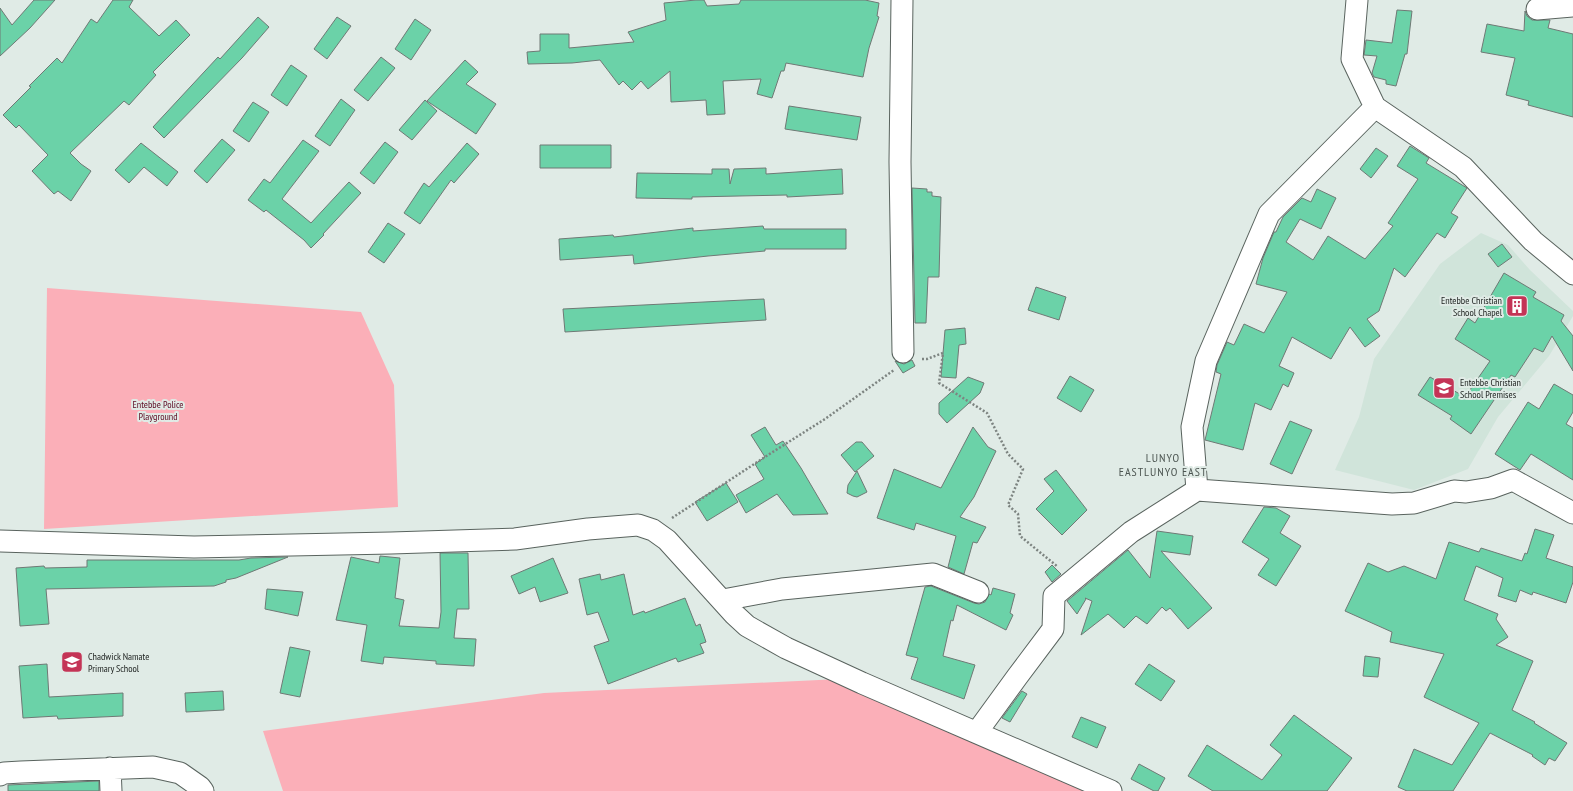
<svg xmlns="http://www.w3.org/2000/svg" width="1573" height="791" font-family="'PT Sans Narrow',sans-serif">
<rect width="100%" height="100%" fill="#e0ebe6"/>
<path fill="#d0e4da" d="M 1481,233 L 1508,245 L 1530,270 L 1573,311 L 1573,316 L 1549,356 L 1498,417 L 1468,469 L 1414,490 L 1335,470 L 1359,417 L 1374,359 L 1440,264 Z"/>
<path fill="#fbafb8" d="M 47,288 L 361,312 L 394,385 L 398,507 L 44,529 Z
M 860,678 L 1095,791 L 283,791 L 263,731 L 544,693 Z"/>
<path fill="#6bd2a8" stroke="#6f7975" d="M 34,0 L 55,0 L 30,28 L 0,56 L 0,8 L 12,25 Z
M 113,0 L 133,0 L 129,7 L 159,36 L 176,20 L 190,35 L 153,72 L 156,75 L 129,105 L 124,101 L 70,153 L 81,164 L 91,171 L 71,201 L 58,191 L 54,194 L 32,171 L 48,155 L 19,125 L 16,128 L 3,115 L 31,87 L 29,86 L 57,58 L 62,63 L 91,19 L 97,23 Z
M 696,0 L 704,0 L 707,6 L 739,4 L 741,0 L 865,0 L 879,3 L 877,16 L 879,17 L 869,48 L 863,77 L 786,63 L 784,71 L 781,71 L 772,98 L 757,94 L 761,79 L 723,81 L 725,114 L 707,115 L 706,100 L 671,102 L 670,71 L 648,89 L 641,81 L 632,90 L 623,81 L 619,85 L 600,60 L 572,63 L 528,64 L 527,52 L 540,51 L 540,34 L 569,34 L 569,48 L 634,42 L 628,32 L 666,20 L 664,3 Z
M 1397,10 L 1412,11 L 1407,54 L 1405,54 L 1396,86 L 1386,84 L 1386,80 L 1374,77 L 1372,73 L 1377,56 L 1364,55 L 1366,40 L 1392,43 Z
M 1525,11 L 1527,16 L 1532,20 L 1550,20 L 1548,28 L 1573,34 L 1573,117 L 1528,105 L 1529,101 L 1506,95 L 1515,58 L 1481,52 L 1487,24 L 1524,31 Z
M 258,17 L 269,27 L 242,58 L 164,138 L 153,127 L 218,57 L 220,59 Z
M 337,17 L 351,26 L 327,59 L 314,49 Z
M 415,19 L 431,30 L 411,60 L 395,49 Z
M 381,57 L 395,68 L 368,101 L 354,90 Z
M 465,60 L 478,72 L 466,84 L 496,104 L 476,134 L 427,101 Z
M 291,65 L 307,76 L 287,106 L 271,95 Z
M 341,99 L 355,110 L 330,146 L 315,136 Z
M 425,100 L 437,111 L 412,140 L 399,130 Z
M 253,102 L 269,112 L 249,142 L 233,131 Z
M 789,106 L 861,117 L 857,140 L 785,129 Z
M 222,139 L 235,150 L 207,183 L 194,171 Z
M 303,140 L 319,151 L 282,199 L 311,223 L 349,182 L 361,193 L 323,234 L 324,235 L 311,248 L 304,240 L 266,210 L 264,212 L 248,200 L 264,179 L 270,183 Z
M 385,142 L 398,152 L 374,184 L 360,173 Z
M 141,143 L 178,172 L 167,186 L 144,167 L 129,183 L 115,170 Z
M 467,143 L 479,154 L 454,183 L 451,180 L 420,224 L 404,213 L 424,183 L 429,187 Z
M 540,145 L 611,145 L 611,168 L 540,168 Z
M 1410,146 L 1429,158 L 1426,163 L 1467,188 L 1451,213 L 1458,217 L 1445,238 L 1437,233 L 1405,277 L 1394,268 L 1379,311 L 1367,319 L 1380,336 L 1365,347 L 1350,327 L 1331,359 L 1292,337 L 1279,366 L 1294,373 L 1288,387 L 1283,384 L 1271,410 L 1255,403 L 1243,450 L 1205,440 L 1221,374 L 1216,372 L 1217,365 L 1227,342 L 1234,345 L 1244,324 L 1264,333 L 1287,292 L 1256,284 L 1263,258 L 1274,232 L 1276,232 L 1283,217 L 1302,198 L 1311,202 L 1317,189 L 1336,198 L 1321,229 L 1300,219 L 1286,242 L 1313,260 L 1328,236 L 1365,259 L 1393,226 L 1388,223 L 1418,179 L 1397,166 Z
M 1376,148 L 1388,156 L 1371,178 L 1360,169 Z
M 766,168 L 766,174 L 842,169 L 843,194 L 787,197 L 787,195 L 692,197 L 692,199 L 636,198 L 637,173 L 712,174 L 712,169 L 729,169 L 730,184 L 734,169 Z
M 912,188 L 927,189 L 927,192 L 932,192 L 932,196 L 941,197 L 939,277 L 928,277 L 926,323 L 915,323 Z
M 388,223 L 405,234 L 384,263 L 368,252 Z
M 763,226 L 764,229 L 846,229 L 846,249 L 765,249 L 765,251 L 708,256 L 634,264 L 633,255 L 560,260 L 559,239 L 613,235 L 614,237 L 693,228 L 693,231 Z
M 1502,244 L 1512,257 L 1498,267 L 1488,254 Z
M 1504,273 L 1536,292 L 1533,297 L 1564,315 L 1561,321 L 1573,336 L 1573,371 L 1552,336 L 1543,352 L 1534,348 L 1515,377 L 1511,375 L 1471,434 L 1450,419 L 1452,416 L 1418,395 L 1430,377 L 1465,397 L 1490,361 L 1455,339 L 1468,318 L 1475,323 Z
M 1036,287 L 1066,297 L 1059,320 L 1028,310 Z
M 764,299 L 766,320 L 565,332 L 563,309 Z
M 965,328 L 966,344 L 959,345 L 956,378 L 941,377 L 945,330 Z
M 912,360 L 915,366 L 903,373 L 895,361 L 904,364 Z
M 1070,376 L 1094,390 L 1081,412 L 1057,398 Z
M 968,377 L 984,383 L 980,393 L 947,423 L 939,414 L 939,403 Z
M 1554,384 L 1573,395 L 1573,412 L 1566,424 L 1573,428 L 1573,480 L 1531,454 L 1520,470 L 1495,454 L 1528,402 L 1539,409 Z
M 1290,421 L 1312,430 L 1292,474 L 1270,464 Z
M 765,427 L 776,445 L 783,441 L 801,468 L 828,514 L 793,515 L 777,494 L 746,513 L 736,495 L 764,479 L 755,464 L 765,457 L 751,435 Z
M 973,427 L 988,447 L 996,451 L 974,497 L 960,517 L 986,527 L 977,543 L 973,542 L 964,574 L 948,567 L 956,536 L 916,523 L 914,530 L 877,518 L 894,469 L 941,488 Z
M 856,442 L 862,442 L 874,456 L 855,472 L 841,455 Z
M 1056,470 L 1087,510 L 1062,535 L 1036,509 L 1054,491 L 1044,479 Z
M 857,471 L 867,492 L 857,497 L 853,496 L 847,493 L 848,485 Z
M 726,483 L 738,502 L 707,521 L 695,502 Z
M 1264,507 L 1276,508 L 1290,516 L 1280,533 L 1301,546 L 1276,586 L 1258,575 L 1269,559 L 1242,542 Z
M 1535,529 L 1554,535 L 1546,558 L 1573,567 L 1573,582 L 1566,603 L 1533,592 L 1532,595 L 1520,590 L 1516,602 L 1498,596 L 1503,578 L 1476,566 L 1464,600 L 1498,614 L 1496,619 L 1508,637 L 1496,645 L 1533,661 L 1512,710 L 1535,722 L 1534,723 L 1567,743 L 1555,761 L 1549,758 L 1545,765 L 1532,756 L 1533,755 L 1490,733 L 1453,791 L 1407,791 L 1398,787 L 1414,749 L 1452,765 L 1479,723 L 1424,697 L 1444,654 L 1390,642 L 1392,632 L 1345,611 L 1368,563 L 1388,572 L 1404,566 L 1436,579 L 1449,542 L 1479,552 L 1481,548 L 1522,561 L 1525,553 L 1527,554 Z
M 1157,531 L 1193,536 L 1190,555 L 1161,551 L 1212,608 L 1188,629 L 1170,608 L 1166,611 L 1162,607 L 1147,624 L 1136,616 L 1124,628 L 1108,614 L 1081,635 L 1092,601 L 1085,598 L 1086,599 L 1077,614 L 1067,601 L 1128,550 L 1150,578 Z
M 440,553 L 468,553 L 469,609 L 457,609 L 454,638 L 476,639 L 474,666 L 436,664 L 436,661 L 384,657 L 383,664 L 361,661 L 367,625 L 336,620 L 351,557 L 379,563 L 380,556 L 400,558 L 395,598 L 404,600 L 399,626 L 439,628 L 441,612 Z
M 288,557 L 236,578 L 226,580 L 226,582 L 214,586 L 46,589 L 49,624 L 20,626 L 16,568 L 44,566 L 45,568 L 87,567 L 87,560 L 239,560 L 251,558 Z
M 553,558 L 568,593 L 540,602 L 535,587 L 519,594 L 511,576 Z
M 1052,565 L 1061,574 L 1052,582 L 1045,572 Z
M 600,574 L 601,580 L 624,574 L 633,615 L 644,611 L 645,613 L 685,598 L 696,626 L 700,624 L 706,642 L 700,644 L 704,653 L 678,662 L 676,658 L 608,684 L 594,646 L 609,641 L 598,612 L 587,615 L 579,579 Z
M 931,586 L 974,603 L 979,604 L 985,602 L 989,594 L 991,595 L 993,588 L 1015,594 L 1010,613 L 1013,615 L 1006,630 L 957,605 L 953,621 L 951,620 L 943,656 L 975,665 L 964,699 L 911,679 L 918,658 L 906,655 L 925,587 Z
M 267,589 L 303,592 L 298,616 L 265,609 Z
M 290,647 L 310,651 L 300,697 L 280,693 Z
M 1365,656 L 1380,658 L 1378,677 L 1363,676 Z
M 47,664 L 49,697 L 123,693 L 123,716 L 58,719 L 57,716 L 23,718 L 19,666 Z
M 1149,664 L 1175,681 L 1161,701 L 1135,684 Z
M 223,691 L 224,710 L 186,712 L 185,693 Z
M 1022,691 L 1027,694 L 1010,722 L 1002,718 Z
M 1294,715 L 1352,758 L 1327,791 L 1213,791 L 1188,776 L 1207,745 L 1262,780 L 1282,755 L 1270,745 Z
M 1081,717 L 1106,727 L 1097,748 L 1072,737 Z
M 1139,764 L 1165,778 L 1158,791 L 1154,791 L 1131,779 Z
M 99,781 L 99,791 L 8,791 L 8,785 Z"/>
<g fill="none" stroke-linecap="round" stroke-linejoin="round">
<g stroke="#59635e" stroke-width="23">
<path id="street" d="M 902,0 L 900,162 L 903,352
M 1357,0 L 1352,59 L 1375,107 L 1463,167 L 1533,241 L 1573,274
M 1537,9 L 1573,6
M 1197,490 L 1392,504 L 1414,503 L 1454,491 L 1466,492 L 1491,488 L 1513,480 L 1573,513
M 0,541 L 194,547 L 391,543 L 515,539 L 588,529 L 638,525 L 653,530 L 667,540 L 734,614 L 747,626 L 786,648 L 862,683 L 1111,791
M 723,600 L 782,589 L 933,574 L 978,592
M 977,732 L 1017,677 L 1053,629 L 1054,596 L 1131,532 L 1197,490 L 1192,427 L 1206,361 L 1269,214 L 1375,107
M 110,768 L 111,791
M 0,775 L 4,773 L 21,772 L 153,767 L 180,773 L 200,787 L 203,791"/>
</g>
<path stroke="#7d8481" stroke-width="2.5" stroke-dasharray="2 2" stroke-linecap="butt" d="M 922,359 L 927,359 L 943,353 L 939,383 L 987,413 L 1008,454 L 1023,469 L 1008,505 L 1018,514 L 1020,536 L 1058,567
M 672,518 L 768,455 L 825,419 L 894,370"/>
<use href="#street" stroke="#fff" stroke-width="21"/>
</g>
<defs>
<g id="building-square" transform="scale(1.15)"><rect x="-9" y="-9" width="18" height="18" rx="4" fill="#c43456" stroke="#e0ebe6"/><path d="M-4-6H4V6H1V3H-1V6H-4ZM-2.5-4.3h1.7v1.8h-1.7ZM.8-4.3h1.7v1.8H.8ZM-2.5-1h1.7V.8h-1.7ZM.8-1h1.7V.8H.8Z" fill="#fff"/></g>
<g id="school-square" transform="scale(1.15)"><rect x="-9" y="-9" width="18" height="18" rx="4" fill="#c43456" stroke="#e0ebe6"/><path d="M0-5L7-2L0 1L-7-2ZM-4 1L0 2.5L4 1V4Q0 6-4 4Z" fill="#fff"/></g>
</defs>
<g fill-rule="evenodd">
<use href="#building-square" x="1517" y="306"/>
<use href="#school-square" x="1444" y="388"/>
<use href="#school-square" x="72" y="662"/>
</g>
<g text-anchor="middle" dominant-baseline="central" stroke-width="4" stroke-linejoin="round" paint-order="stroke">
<g font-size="10" fill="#1b1f1d" stroke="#e0ebe6" text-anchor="start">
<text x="1502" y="300" text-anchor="end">Entebbe Christian<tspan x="1502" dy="12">School Chapel</tspan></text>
<text x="1460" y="382">Entebbe Christian<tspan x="1460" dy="12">School Premises</tspan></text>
<text x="88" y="656">Chadwick Namate<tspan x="88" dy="12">Primary School</tspan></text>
</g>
<g font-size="10" fill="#5d0922" stroke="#e0ebe6">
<text x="158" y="404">Entebbe Police<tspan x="158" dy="12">Playground</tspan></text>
</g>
<g font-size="12" letter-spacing="1" fill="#4c5551" stroke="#e0ebe6">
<text x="1163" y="457">LUNYO<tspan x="1163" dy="14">EASTLUNYO EAST</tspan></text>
</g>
</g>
</svg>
